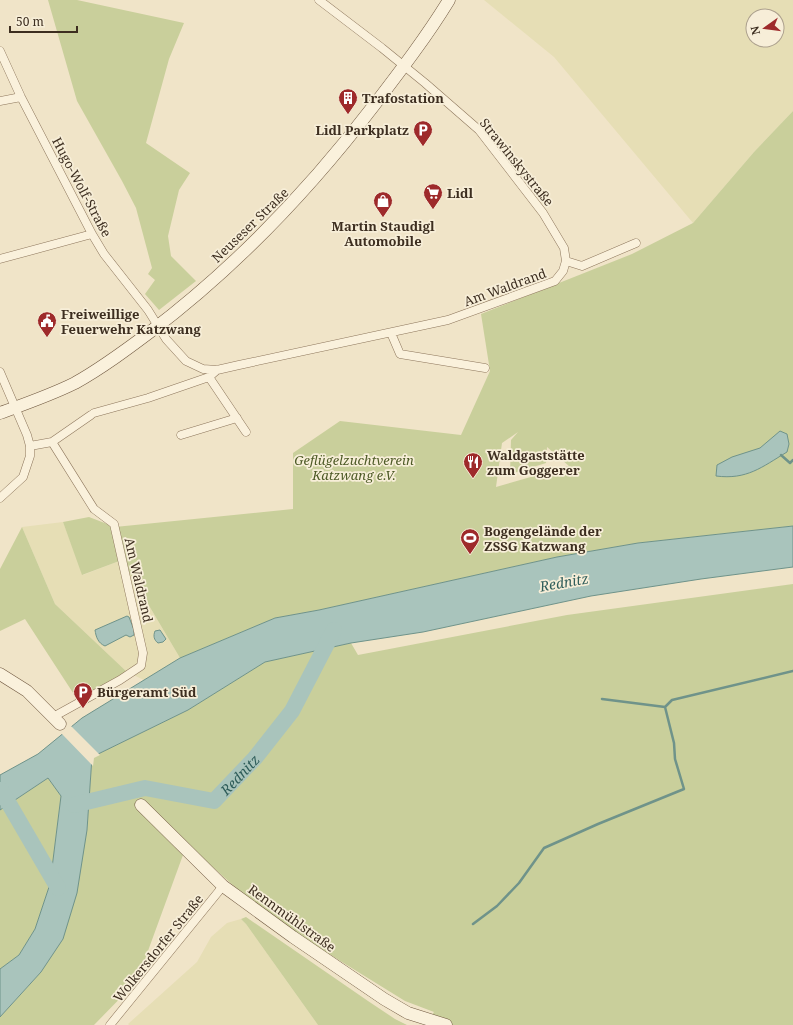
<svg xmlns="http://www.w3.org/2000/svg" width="793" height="1025" font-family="'Noto Serif',serif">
<rect width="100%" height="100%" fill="#f0e4c8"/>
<path fill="#e6deb5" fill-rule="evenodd" d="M 484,0 L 793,0 L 793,111 L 754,152 L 693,223 L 554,57 ZM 753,16 L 777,16 L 777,40 L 753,40 Z
M 63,522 L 83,575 L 122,560 L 180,658 L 144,680 L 127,672 L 55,604 L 22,527 Z
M 241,919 L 246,924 L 318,1025 L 129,1025 L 128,1024 L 197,962 L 211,937 L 227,923 Z"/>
<path fill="#c9cf9b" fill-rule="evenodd" d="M 48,0 L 77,0 L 184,23 L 169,59 L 146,143 L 190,173 L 179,190 L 168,236 L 171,256 L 196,281 L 159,310 L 145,294 L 155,280 L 148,274 L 152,268 L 136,208 L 122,181 L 77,101 Z
M 793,111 L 793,526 L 638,543 L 557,557 L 319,610 L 275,618 L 180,658 L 122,560 L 82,575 L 63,522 L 89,517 L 115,527 L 293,509 L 293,453 L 340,421 L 461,435 L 490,371 L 481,314 L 632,254 L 693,223 L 754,152 ZM 518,432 L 511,440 L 510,474 L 546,463 L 547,447 L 569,466 L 496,487 L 502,443 Z
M 22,527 L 55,604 L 127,672 L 77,699 L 25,619 L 0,631 L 0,569 Z
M 793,584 L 793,1025 L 424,1025 L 434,1012 L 405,1001 L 308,941 L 255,905 L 187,844 L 137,981 L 94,1025 L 0,1025 L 0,1017 L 41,972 L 63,939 L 87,830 L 92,757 L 188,710 L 265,662 L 351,643 L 358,655 L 567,615 Z
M 48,778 L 61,796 L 50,884 L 35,929 L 19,955 L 0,969 L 0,810 Z
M 246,917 L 368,1001 L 395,1019 L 407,1025 L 318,1025 L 246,924 L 241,919 Z"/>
<path fill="#a9c4bc" stroke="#6f938a" d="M 780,431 L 787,434 L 789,444 L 787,452 C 762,467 747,480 716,476 L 717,465 L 732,457 L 760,448 Z
M 793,526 L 793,567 L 701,579 L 591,596 L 423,632 L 351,643 L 265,662 L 188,710 L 92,757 L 87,830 L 77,893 L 63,939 L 41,972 L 0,1017 L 0,969 L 19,955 L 35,929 L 50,884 L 61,796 L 48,778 L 0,810 L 0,775 L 38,754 L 82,718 L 180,658 L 275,618 L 319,610 L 557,557 L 638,543 Z
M 127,616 L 129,617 L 134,630 L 134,635 L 130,637 L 126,635 L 105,646 C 98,643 96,637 95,630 Z
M 160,630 L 166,639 L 163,642 L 158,643 C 154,640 153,636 155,631 Z"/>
<path fill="#f0e4c8" d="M 70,725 L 100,755 L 94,758 L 93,766 L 61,733 Z"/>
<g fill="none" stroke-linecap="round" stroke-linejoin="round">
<path stroke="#6f938a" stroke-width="2.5" d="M 781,455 L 790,463 L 793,460
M 602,699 L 665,707 L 672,700 L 793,671
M 473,924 L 497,906 L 519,883 L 544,848 L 598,824 L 684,789 L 675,759 L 674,743 L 665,707"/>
<g stroke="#a9c4bc" stroke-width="16">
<path d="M 1,790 L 58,888"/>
<path id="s1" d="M 74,805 L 145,788 L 214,801 L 255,758 L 292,711 L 334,630"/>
</g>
<g stroke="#8d765c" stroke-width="9">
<path id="street" d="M 0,51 L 21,97 L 92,234 L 104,254 L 148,310 L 166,339 L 186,361 L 203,369 L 217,370 L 239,365 L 448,320 L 555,281 L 563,271 L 566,261 L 564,248 L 543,213 L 479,130 L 425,83 L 382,48 L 319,0
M 0,101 L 21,97
M 0,259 L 92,234
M 566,261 L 582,266 L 636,243
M 391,333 L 400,354 L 485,368
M 0,372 L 27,435 L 30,446 L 30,456 L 23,477 L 0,498
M 209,377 L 246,432
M 94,413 L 148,398 L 209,377 L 217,370
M 181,435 L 237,418
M 52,442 L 94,509 L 114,524 L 143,653 L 141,666 L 120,680 L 53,717
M 30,446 L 52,442 L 91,415
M 110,1025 L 223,886"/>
</g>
<g stroke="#6f573f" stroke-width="13">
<path id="secondary" d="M 0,413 C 25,404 51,395 75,383 C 102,368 126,350 150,332 C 236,267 310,189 375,104 C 401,70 427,36 449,0
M 0,674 L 27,691 L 60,724
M 141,805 L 223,886 L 293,937 L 384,999 L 408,1013 L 446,1025"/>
</g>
<use href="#street" stroke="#faf1dc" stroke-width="8"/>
<use href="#secondary" stroke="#faf1dc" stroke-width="12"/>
</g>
<defs>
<g id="building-pin" transform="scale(1)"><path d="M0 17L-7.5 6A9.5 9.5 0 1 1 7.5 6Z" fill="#9e2a2b" stroke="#f7eed8"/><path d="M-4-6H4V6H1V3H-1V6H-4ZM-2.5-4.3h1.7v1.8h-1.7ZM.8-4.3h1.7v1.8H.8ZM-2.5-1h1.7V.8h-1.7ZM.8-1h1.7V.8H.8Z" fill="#fff"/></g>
<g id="parking-pin" transform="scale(1)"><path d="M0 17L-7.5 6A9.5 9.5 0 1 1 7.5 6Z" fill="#9e2a2b" stroke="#f7eed8"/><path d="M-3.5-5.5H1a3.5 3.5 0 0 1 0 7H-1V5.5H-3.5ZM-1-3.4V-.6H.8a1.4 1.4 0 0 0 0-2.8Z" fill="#fff"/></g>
<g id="supermarket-pin" transform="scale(1)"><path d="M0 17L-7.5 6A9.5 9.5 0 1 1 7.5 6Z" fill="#9e2a2b" stroke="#f7eed8"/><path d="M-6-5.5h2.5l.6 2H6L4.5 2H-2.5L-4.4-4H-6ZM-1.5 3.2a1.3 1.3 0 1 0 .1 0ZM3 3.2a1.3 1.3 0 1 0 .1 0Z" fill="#fff"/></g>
<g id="shop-pin" transform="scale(1)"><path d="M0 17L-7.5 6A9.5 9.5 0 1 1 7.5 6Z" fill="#9e2a2b" stroke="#f7eed8"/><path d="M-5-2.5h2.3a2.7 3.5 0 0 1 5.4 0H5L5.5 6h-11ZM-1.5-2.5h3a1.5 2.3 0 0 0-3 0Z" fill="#fff"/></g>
<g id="civic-pin" transform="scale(1)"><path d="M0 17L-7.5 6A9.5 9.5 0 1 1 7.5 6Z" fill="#9e2a2b" stroke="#f7eed8"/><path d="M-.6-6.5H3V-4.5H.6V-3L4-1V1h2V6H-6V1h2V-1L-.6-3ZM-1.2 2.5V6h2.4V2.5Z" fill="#fff"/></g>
<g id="restaurant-pin" transform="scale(1)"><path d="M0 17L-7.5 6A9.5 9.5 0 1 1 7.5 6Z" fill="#9e2a2b" stroke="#f7eed8"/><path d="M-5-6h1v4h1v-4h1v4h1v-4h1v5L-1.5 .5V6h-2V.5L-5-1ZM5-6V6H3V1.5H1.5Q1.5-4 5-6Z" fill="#fff"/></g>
<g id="stadium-pin" transform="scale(1)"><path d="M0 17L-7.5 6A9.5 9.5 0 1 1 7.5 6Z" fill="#9e2a2b" stroke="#f7eed8"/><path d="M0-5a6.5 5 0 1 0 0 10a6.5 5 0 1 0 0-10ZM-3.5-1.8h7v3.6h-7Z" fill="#fff"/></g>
</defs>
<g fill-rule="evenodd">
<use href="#building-pin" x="348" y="98"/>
<use href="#parking-pin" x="423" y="130"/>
<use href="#supermarket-pin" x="433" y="193"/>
<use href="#shop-pin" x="383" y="201"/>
<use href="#civic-pin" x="47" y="321"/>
<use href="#restaurant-pin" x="473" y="462"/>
<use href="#stadium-pin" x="470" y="538"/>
<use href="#parking-pin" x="83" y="692"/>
</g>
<g text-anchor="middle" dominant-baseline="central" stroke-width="3.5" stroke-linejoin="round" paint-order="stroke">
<g font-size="13" font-weight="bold" fill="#3d2e20" stroke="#f7eed8" text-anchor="start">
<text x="362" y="98">Trafostation</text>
<text x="409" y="130" text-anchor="end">Lidl Parkplatz</text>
<text x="447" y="193">Lidl</text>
<text x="383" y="226" text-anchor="middle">Martin Staudigl<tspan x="383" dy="15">Automobile</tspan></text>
<text x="61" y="314">Freiweillige<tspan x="61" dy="15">Feuerwehr Katzwang</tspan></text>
<text x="487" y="455">Waldgaststätte<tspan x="487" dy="15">zum Goggerer</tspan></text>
<text x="484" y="531">Bogengelände der<tspan x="484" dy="15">ZSSG Katzwang</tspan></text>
<text x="97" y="692">Bürgeramt Süd</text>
</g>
<g font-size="13" fill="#3d2e20" stroke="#f7eed8">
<text transform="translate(517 162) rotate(51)">Strawinskystraße</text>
<text transform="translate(82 187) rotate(62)">Hugo-Wolf-Straße</text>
<text transform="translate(250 225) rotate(-44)">Neuseser Straße</text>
<text transform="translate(505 287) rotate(-20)">Am Waldrand</text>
<text transform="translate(139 580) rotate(77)">Am Waldrand</text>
<text transform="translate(292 918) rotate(36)">Rennmühlstraße</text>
<text transform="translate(158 948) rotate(-51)">Wolkersdorfer Straße</text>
</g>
<g font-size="13" font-style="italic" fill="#4d5a26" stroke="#f7eed8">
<text x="354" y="460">Geflügelzuchtverein<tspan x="354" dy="15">Katzwang e.V.</tspan></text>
</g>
<g font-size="14" font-style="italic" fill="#2f5d5a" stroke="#f7eed8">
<text transform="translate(564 582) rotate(-10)">Rednitz</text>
<text stroke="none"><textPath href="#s1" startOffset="180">Rednitz</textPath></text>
</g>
</g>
<g transform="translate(765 28) rotate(256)"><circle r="19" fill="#f7eed8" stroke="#ada18e"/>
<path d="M0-3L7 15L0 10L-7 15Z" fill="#9e2a2b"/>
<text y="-6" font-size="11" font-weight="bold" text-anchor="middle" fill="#3d2e20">N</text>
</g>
<path d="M10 26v6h67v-6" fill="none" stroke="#3d2e20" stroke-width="2"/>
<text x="16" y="26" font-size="12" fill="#3d2e20" stroke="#f7eed8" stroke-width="3" paint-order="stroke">50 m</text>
</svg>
